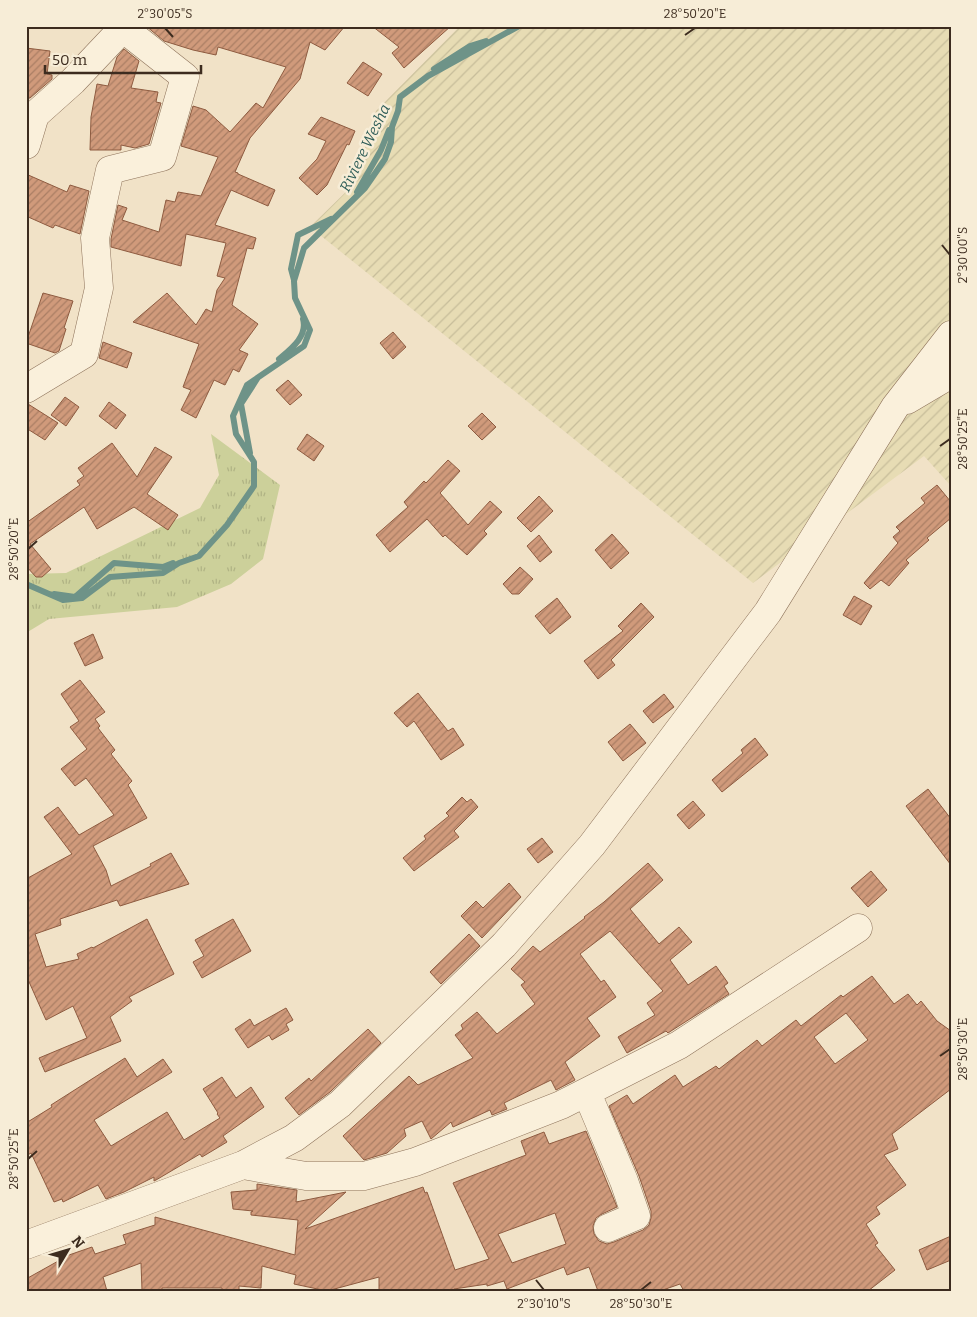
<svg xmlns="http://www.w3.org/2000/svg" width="977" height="1317" font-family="Bitter,serif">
<defs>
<pattern id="farmland-furrows" width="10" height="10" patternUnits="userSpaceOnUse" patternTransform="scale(1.25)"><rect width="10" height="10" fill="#e7dcb4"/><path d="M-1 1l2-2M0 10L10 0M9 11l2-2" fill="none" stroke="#c7bd9a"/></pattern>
<pattern id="grass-tufts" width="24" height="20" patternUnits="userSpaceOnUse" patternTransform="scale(1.25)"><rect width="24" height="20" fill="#ccd09a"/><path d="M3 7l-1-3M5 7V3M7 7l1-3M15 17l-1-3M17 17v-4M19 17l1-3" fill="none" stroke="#b0b384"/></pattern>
<pattern id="building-hatch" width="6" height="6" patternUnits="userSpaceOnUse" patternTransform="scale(1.25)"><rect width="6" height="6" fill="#d09a7b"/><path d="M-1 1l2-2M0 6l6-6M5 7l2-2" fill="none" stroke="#aa7e64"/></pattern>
</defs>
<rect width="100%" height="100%" fill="#f1e2c7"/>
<path fill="url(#farmland-furrows)" d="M 460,26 L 951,26 L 951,486 L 924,456 L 753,583 L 310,227 L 354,184 L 376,111 Z"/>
<path fill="url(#grass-tufts)" d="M 211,434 L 280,485 L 263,559 L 231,584 L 177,607 L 49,619 L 26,633 L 26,574 L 66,573 L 200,508 L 219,475 Z"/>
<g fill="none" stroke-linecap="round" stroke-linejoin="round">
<path stroke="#6e9388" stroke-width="6" d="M 434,69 L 470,46 L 486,41
M 357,192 L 381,150 L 389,130
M 294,280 L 291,269 L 298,235 L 331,219
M 279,359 C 291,349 308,336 303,319
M 250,453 L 241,404 L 257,379
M 26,584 L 63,600 L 82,598 L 110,577 L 163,573 L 179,563 L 199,556 L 227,525 L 254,486 L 254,462 L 236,434 L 233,416 L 247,385 L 304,346 L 310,330 L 295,298 L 294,281 L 304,248 L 365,188 L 385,159 L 391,142 L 392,127 L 398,111 L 400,97 L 428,76 L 519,26
M 54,594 L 75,597 L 114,563 L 163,567 L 173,563"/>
</g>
<path fill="url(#building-hatch)" stroke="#8e5b40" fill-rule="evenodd" d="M 146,26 L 345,26 L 325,50 L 310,42 L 300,79 L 250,138 L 235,172 L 238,173 L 238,174 L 275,190 L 268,206 L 231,190 L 215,225 L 256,238 L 253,249 L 247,248 L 232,305 L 258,324 L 239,350 L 248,354 L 239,372 L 233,369 L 225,385 L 214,380 L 196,418 L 181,410 L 191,390 L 183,387 L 199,344 L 133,322 L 167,293 L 196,325 L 206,309 L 212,312 L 217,290 L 225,278 L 217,276 L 226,243 L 186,234 L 181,266 L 111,247 L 111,239 L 118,205 L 127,208 L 122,220 L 159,232 L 166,200 L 175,202 L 178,192 L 201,196 L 218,157 L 181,146 L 193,106 L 206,110 L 230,132 L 256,103 L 263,108 L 286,67 L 218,47 L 216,55 L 193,50 L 164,41 Z
M 372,26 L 451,26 L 404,68 L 392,53 L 399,47 Z
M 26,48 L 50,51 L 47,74 L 52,75 L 52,79 L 30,98 L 26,98 Z
M 124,49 L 139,61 L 131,88 L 158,92 L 156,102 L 161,103 L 149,144 L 135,148 L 121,145 L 121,150 L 90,150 L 91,117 L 97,84 L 108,86 L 117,57 Z
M 363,62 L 382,74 L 368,96 L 347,83 Z
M 321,117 L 355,131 L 349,145 L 347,144 L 327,185 L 317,195 L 299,178 L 317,159 L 326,141 L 308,134 Z
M 26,174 L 67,192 L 70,185 L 89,191 L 80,234 L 55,225 L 53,228 L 26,216 Z
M 43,293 L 73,301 L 64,328 L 66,329 L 59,351 L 55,353 L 26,343 Z
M 393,332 L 406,347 L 393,359 L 380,343 Z
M 103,342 L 132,353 L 127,368 L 99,358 Z
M 288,380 L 302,395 L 290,405 L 276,390 Z
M 65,397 L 79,407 L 66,426 L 51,415 Z
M 109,402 L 126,415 L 116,429 L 99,416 Z
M 28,404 L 58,423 L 45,440 L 26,428 L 26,405 Z
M 482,413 L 496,427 L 482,440 L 468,426 Z
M 307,434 L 324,446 L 314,461 L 297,449 Z
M 112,443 L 137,477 L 155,447 L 172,457 L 147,494 L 178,515 L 168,530 L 134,507 L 97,529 L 84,507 L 30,544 L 51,569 L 42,577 L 36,577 L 26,566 L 26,523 L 80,485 L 77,481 L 84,476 L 78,468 Z
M 448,460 L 460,471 L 440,493 L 468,525 L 490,501 L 502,512 L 484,531 L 487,534 L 467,555 L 445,535 L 443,537 L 427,519 L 390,552 L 376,535 L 408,507 L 404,502 L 424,481 L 426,483 Z
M 937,485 L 951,502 L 951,518 L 927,538 L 929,540 L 906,560 L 909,563 L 889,586 L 881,580 L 870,589 L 864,583 L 898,543 L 893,537 L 900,531 L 896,527 L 925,503 L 921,498 Z
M 539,496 L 553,511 L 531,532 L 517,518 Z
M 612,534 L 629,553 L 611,569 L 595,550 Z
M 539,535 L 552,552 L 540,562 L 527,546 Z
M 520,567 L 533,579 L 519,594 L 512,594 L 503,584 Z
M 854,596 L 872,606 L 861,625 L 843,615 Z
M 557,598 L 571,617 L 550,634 L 535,616 Z
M 641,603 L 654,617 L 611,660 L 615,665 L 598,679 L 584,661 L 623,631 L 618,626 Z
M 93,634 L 103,658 L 85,666 L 74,643 Z
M 80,680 L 105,712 L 95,719 L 100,726 L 98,728 L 115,750 L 111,754 L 132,781 L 128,785 L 147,818 L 93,846 L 106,870 L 111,886 L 151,866 L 150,864 L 171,853 L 189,884 L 120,906 L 117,900 L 60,919 L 61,925 L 35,934 L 46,967 L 79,959 L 77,954 L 92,947 L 93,948 L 147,919 L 174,974 L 129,997 L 132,1001 L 110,1017 L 121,1041 L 45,1072 L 39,1058 L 87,1038 L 73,1006 L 46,1020 L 26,975 L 26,879 L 72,854 L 44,817 L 58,807 L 79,835 L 114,815 L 86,778 L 75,786 L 61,769 L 87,749 L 70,727 L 79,721 L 61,694 Z
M 418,693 L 448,731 L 453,728 L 464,745 L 441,760 L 414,721 L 407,727 L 394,713 Z
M 664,694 L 674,707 L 653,723 L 643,711 Z
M 630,724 L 646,743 L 623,761 L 608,742 Z
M 755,738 L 768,755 L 722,792 L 712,780 L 743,753 L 741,750 Z
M 928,789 L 951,819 L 951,865 L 906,806 Z
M 462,797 L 467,802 L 471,799 L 478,807 L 454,831 L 459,837 L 414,871 L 403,858 L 426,839 L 424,836 L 449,816 L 446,813 Z
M 693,801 L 705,815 L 689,829 L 677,815 Z
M 542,838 L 553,852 L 538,863 L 527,849 Z
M 648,863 L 663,880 L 630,909 L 659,944 L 679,927 L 692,942 L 670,960 L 688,985 L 716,966 L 728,983 L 724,986 L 729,994 L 671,1031 L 668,1033 L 666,1031 L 627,1053 L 618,1037 L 655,1015 L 647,1003 L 663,991 L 610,931 L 580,954 L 601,982 L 604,980 L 616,997 L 587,1018 L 600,1036 L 565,1062 L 575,1080 L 556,1090 L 551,1080 L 504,1103 L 507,1109 L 492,1115 L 490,1110 L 453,1127 L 451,1122 L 431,1139 L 422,1121 L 404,1129 L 406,1136 L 387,1153 L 364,1160 L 343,1136 L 409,1076 L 418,1085 L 473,1058 L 455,1035 L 463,1029 L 461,1025 L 477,1012 L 497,1034 L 535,1004 L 521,985 L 525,982 L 511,969 L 533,946 L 540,952 L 585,918 L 584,917 L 604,902 Z
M 871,871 L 887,890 L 868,907 L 851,888 Z
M 509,883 L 521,897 L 482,938 L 461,916 L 476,901 L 483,908 Z
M 233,919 L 251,951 L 202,978 L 193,962 L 204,956 L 195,940 Z
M 469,934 L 480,946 L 441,984 L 430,972 Z
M 872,976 L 894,1004 L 908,994 L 917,1005 L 921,1001 L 937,1021 L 951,1031 L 951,1089 L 892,1134 L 898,1149 L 884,1155 L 906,1185 L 876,1207 L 880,1214 L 866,1224 L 878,1243 L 875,1245 L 895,1270 L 868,1291 L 684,1291 L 680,1284 L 660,1291 L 598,1291 L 589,1267 L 567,1275 L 564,1267 L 507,1289 L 504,1281 L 487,1286 L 487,1284 L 454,1289 L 454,1291 L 379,1291 L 379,1277 L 327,1291 L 294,1284 L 296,1275 L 262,1266 L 261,1288 L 239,1286 L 239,1291 L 222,1291 L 222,1288 L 162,1288 L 162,1290 L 142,1290 L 141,1263 L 103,1277 L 107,1291 L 26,1291 L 26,1279 L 69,1255 L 92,1247 L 95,1254 L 126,1244 L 123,1235 L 155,1225 L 155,1217 L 295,1255 L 298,1220 L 251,1215 L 251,1212 L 253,1211 L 233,1209 L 231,1192 L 257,1190 L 257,1184 L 297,1190 L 296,1202 L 346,1192 L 305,1229 L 423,1187 L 425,1193 L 427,1192 L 455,1270 L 489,1259 L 453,1183 L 526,1155 L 521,1141 L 544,1132 L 549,1144 L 586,1131 L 617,1207 L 602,1214 L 596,1218 L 593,1226 L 594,1234 L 599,1241 L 607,1244 L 614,1242 L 643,1230 L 649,1225 L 651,1218 L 651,1211 L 639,1176 L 609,1106 L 627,1095 L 633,1104 L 675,1075 L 683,1087 L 716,1066 L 719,1069 L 757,1040 L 762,1046 L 796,1020 L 801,1026 L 841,995 L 843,997 ZM 846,1013 L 868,1040 L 835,1064 L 814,1037 ZM 555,1213 L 566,1244 L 512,1263 L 498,1234 Z
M 286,1008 L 293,1020 L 286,1024 L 289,1030 L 272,1040 L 269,1035 L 248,1048 L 235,1029 L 250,1019 L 254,1026 Z
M 368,1029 L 381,1043 L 330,1092 L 299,1115 L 285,1098 L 309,1078 L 311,1081 Z
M 125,1058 L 137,1077 L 163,1059 L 172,1072 L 94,1120 L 111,1146 L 167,1112 L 184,1140 L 220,1118 L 217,1114 L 218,1113 L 203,1089 L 222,1077 L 236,1098 L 251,1087 L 264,1107 L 223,1136 L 227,1142 L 202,1157 L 200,1154 L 156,1180 L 154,1181 L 154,1177 L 124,1192 L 106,1199 L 98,1185 L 63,1202 L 62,1199 L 54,1202 L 31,1153 L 26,1156 L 26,1123 L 52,1107 L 51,1105 Z
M 951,1236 L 951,1260 L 927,1270 L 919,1250 Z"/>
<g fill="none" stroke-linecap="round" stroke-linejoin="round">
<g stroke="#8e735b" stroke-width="29">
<path id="minor" d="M 26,145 L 35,115 L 73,81 L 125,26
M 26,389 L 84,354 L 99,288 L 95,238 L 110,170 L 162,157 L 185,77 L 124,29
M 907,400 L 951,374
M 587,1093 L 624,1181 L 636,1216 L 608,1228
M 243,1165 L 306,1176 L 364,1176 L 415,1162 L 561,1105 L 679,1045 L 858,928
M 26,1245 L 243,1165 L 294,1138 L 340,1104 L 504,945 L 592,845 L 768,612 L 895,407 L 951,335"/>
</g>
<use href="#minor" stroke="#faf0db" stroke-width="28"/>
</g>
<path fill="none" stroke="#3d2c1f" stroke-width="2" d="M 165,28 L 173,37M 685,35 L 695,28M 942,245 L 950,255M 940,446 L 950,439M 28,549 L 37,541M 940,1056 L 950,1049M 28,1159 L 37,1151M 536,1280 L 544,1290M 641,1290 L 651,1282"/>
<g text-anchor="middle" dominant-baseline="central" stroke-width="5" stroke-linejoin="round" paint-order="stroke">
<g font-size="15" font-style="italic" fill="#2e5d58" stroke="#f7edd7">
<text transform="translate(365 148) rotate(-64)">Riviere Wesha</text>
</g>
</g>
<rect width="977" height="1317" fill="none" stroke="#f7edd7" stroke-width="55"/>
<g transform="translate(68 1250) rotate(52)" stroke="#f7edd7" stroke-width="4" paint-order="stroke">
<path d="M0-4L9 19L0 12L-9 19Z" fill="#3d2c1f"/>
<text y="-8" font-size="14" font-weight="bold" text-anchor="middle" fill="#3d2c1f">N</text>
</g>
<path d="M45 65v8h156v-8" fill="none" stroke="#3d2c1f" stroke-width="2.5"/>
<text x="52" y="65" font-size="15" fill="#3d2c1f" stroke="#f7edd7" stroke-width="4" paint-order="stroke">50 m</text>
<rect x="28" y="28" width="922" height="1262" fill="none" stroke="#3d2c1f" stroke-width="2"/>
<g font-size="12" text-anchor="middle" fill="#3d2c1f">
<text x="165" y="18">2°30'05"S</text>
<text x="695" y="18">28°50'20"E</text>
<text transform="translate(963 255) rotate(-90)" y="4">2°30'00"S</text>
<text transform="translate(963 439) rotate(-90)" y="4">28°50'25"E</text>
<text transform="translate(14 549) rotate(-90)" y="4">28°50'20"E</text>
<text transform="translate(963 1049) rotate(-90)" y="4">28°50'30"E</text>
<text transform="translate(14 1159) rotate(-90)" y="4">28°50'25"E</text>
<text x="544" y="1308">2°30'10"S</text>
<text x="641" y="1308">28°50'30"E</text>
</g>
</svg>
